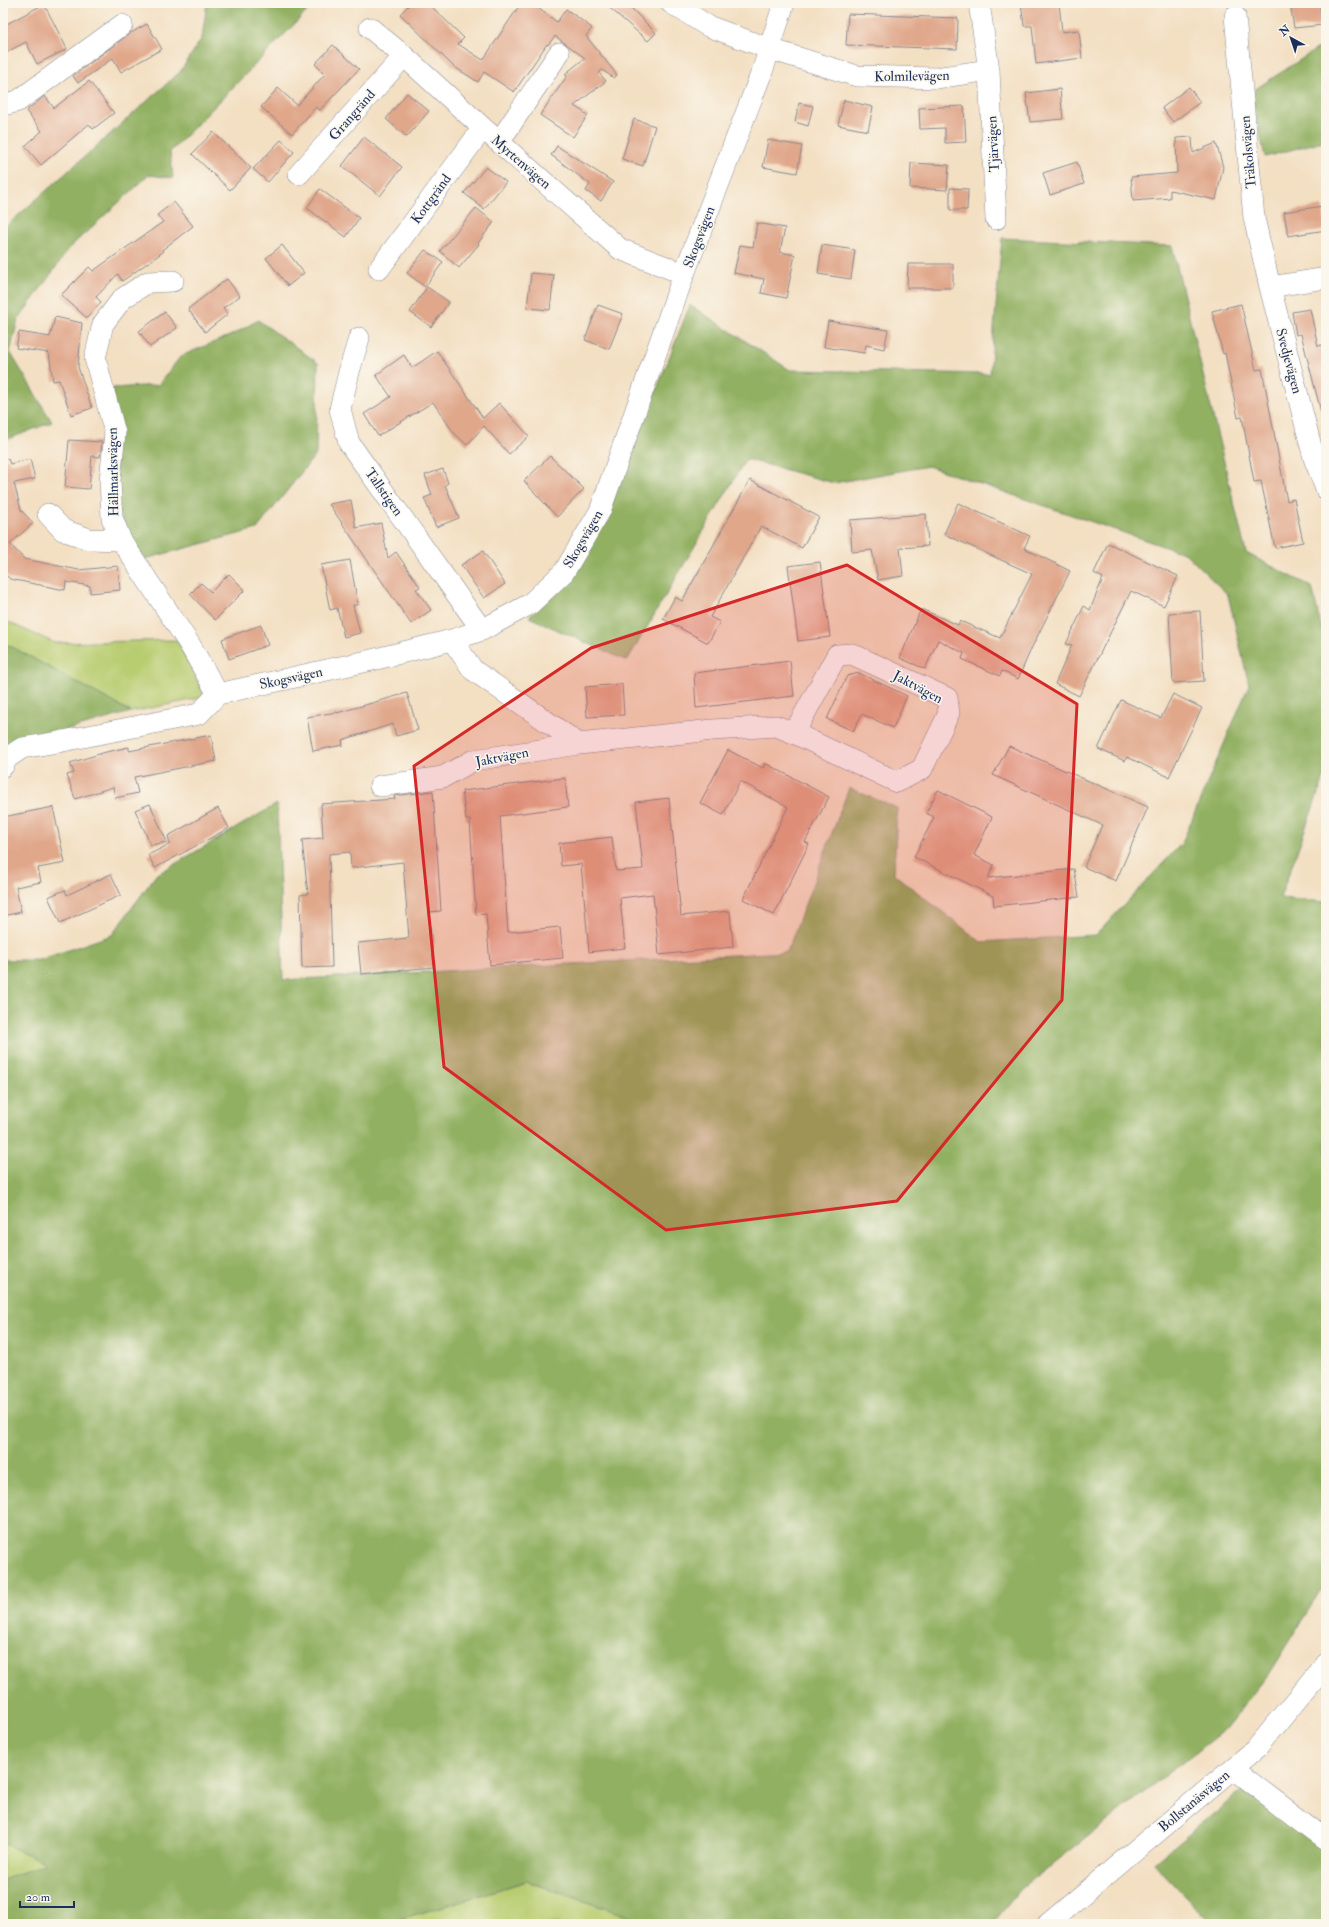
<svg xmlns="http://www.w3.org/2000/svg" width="1329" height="1927" font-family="'IM FELL Double Pica',serif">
<rect width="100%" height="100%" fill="#fbf7ec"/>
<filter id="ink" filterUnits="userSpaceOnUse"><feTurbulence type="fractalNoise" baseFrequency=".025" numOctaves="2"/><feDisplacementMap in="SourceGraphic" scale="8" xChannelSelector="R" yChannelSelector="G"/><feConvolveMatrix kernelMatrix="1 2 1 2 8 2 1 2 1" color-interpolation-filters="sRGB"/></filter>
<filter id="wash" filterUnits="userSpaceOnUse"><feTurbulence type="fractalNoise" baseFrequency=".012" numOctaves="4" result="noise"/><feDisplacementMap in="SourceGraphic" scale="16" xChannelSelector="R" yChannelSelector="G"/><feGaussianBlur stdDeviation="0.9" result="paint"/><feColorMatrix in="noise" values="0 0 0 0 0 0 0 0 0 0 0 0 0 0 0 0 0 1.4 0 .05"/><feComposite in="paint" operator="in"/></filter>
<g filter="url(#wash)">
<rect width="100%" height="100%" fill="#f3dfc2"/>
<path fill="#b8cc70" stroke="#6a7e67" d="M 3,620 L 55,643 L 177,640 L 205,697 L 131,712 L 3,642 Z
M 3,1843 L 47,1863 L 3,1880 Z
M 527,1881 L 650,1924 L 384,1924 Z"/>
<path fill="#92b062" stroke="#567060" d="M 207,3 L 307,3 L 312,6 L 170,152 L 173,178 L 149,175 L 71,246 L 18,320 L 10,352 L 52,422 L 3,441 L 3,229 L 180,72 L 202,38 Z
M 1326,43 L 1326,138 L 1323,141 L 1265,157 L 1251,92 Z
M 1002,238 L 1172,246 L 1246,553 L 1312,587 L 1326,649 L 1326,772 L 1280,898 L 1326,902 L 1326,1582 L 1269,1673 L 1225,1729 L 1021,1889 L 992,1924 L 650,1924 L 527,1881 L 384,1924 L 3,1924 L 3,1880 L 46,1863 L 3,1843 L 3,960 L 39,960 L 112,935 L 156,875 L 277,804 L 283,980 L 787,952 L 849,788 L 897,808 L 894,874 L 981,942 L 1096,935 L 1182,843 L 1249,685 L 1228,595 L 1186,554 L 928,466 L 834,483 L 746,459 L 627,661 L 529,617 L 570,580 L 609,510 L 690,305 L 790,370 L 990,374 Z
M 258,320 L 318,363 L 316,454 L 257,529 L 141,560 L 118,510 L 113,388 L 158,385 L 181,356 L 234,334 Z
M 3,642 L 131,712 L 3,748 Z
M 1246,1787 L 1326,1843 L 1326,1924 L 1212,1924 L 1154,1863 Z"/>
<g id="blocks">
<path fill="#e0a78b" d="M 411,3 L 428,3 L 464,38 L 458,44 L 483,60 L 521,3 L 531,3 L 557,22 L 566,9 L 592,28 L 586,36 L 617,75 L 614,78 L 602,70 L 599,73 L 606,81 L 574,106 L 588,115 L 573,137 L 540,115 L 567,76 L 565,74 L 585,58 L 555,36 L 548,45 L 547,44 L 514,92 L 484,72 L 478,82 L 453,66 L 400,14 Z
M 604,3 L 626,3 L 656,33 L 648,41 Z
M 1021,3 L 1059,3 L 1062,32 L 1079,30 L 1082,58 L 1036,64 L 1032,26 L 1024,26 Z
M 1290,3 L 1319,3 L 1323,25 L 1294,28 Z
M 44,4 L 67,49 L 37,64 L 26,42 L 3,54 L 3,26 Z
M 848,14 L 958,18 L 957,49 L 846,45 Z
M 147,24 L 162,49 L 121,72 L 113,58 L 78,83 L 73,76 L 129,34 Z
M 333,45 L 359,69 L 320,110 L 316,107 L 292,134 L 261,107 L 278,88 L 297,105 L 325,74 L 315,64 Z
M 89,81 L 114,113 L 93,129 L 89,124 L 41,165 L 25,146 L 42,131 L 26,111 L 45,96 L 54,108 Z
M 1189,87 L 1200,102 L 1173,122 L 1162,108 Z
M 1060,89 L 1063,119 L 1030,122 L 1026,93 Z
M 407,93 L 429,111 L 407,137 L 386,119 Z
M 844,100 L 873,107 L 868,131 L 838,125 Z
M 799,103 L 813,106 L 808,126 L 795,122 Z
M 964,106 L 966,142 L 945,143 L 945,128 L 920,129 L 919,108 Z
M 634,119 L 655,126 L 643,166 L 622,159 Z
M 213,132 L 251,168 L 230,190 L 192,154 Z
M 364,137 L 402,167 L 380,196 L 342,166 Z
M 1192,137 L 1193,153 L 1216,143 L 1223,167 L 1216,200 L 1170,190 L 1170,198 L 1133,201 L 1131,177 L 1177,173 L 1176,138 Z
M 281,140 L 294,152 L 268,182 L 253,169 Z
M 768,140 L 802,146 L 797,173 L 763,167 Z
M 557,146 L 613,182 L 601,201 L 586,191 L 590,184 L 551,155 Z
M 1077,162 L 1084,184 L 1050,195 L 1043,173 Z
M 911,163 L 949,165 L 947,190 L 910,188 Z
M 486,167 L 506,182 L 484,209 L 464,193 Z
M 950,188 L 968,189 L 967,210 L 950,210 Z
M 320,189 L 359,218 L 346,237 L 307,208 Z
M 174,202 L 193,226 L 162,250 L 163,252 L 122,281 L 118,274 L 96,297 L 101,302 L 87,318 L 61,295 L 89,267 L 93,271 L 163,222 L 157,215 Z
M 1323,206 L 1326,230 L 1288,236 L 1284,212 Z
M 476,208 L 494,222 L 478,243 L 479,244 L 459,268 L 440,251 Z
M 757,223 L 785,228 L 780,252 L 795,255 L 786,298 L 761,293 L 764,279 L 734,273 L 740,245 L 753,247 Z
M 282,245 L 304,273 L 288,286 L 266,258 Z
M 822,245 L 855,250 L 851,279 L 818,274 Z
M 425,250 L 443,262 L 425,287 L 407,273 Z
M 908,264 L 953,264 L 953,288 L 907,288 Z
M 531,273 L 554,275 L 550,310 L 527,308 Z
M 227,279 L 240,296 L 223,308 L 228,314 L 205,332 L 188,309 Z
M 427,287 L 449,302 L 431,327 L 410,312 Z
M 1241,304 L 1256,370 L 1262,369 L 1287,501 L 1294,499 L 1303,542 L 1275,548 L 1261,481 L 1254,482 L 1242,417 L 1238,418 L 1225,353 L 1223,354 L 1212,311 Z
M 598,305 L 623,314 L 609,349 L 585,340 Z
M 1310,309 L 1318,346 L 1326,344 L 1326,411 L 1321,412 L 1301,334 L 1296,335 L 1292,312 Z
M 165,312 L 177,328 L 150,347 L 139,331 Z
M 55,317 L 82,323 L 78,367 L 92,408 L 71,415 L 59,380 L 53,381 L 49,353 L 16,348 L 19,332 L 50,337 Z
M 828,321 L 888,330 L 884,349 L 866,345 L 864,353 L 824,347 Z
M 437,351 L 483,418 L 499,403 L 529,436 L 509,454 L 484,426 L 467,445 L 454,433 L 433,402 L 378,436 L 364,414 L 391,397 L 376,375 L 404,355 L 412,368 Z
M 69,440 L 102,442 L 100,457 L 92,456 L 89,489 L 65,487 Z
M 550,456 L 584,489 L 557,517 L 524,481 Z
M 3,459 L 8,459 L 10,464 L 30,459 L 35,479 L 14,483 L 21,510 L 33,523 L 10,544 L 24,559 L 79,570 L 118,566 L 120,590 L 90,593 L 90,586 L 66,582 L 65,590 L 10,579 L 3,572 Z
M 443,469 L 448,483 L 445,485 L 459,518 L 436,527 L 424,498 L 432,495 L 425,475 Z
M 750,480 L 819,517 L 802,548 L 761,526 L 710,617 L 720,622 L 708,643 L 663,619 L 675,597 L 682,601 Z
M 351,500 L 356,528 L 381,523 L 388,558 L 396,552 L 420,587 L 416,589 L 431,610 L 411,624 L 329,504 Z
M 958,503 L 1030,536 L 1024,548 L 1070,571 L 1032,647 L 1018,679 L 1002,671 L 1000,676 L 962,659 L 964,653 L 938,640 L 925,669 L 900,658 L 921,609 L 958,625 L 960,621 L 1000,638 L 1032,574 L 944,534 Z
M 926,514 L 928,546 L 900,548 L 903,576 L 878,580 L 872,550 L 852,552 L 850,520 Z
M 1108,543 L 1178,576 L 1164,606 L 1131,591 L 1079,696 L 1055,684 L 1072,645 L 1066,644 L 1084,606 L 1090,610 L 1103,578 L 1094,573 Z
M 483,551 L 505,584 L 484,598 L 461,565 Z
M 350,560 L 358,605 L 353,605 L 360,633 L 344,637 L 337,608 L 330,610 L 321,565 Z
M 820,562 L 830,637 L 798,641 L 788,566 Z
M 229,574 L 245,590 L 215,620 L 190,594 L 201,583 L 211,592 Z
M 1200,611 L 1204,681 L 1173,683 L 1169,613 Z
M 261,625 L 268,645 L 229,659 L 222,639 Z
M 790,661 L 794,696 L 696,708 L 694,673 Z
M 859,673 L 907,696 L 893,728 L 862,714 L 853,731 L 827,719 L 847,676 Z
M 622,684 L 624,715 L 587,717 L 585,687 Z
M 407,693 L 418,730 L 396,736 L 393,724 L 342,740 L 343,745 L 313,751 L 307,717 L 337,712 L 337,713 Z
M 1173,694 L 1202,708 L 1169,777 L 1127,757 L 1125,761 L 1098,749 L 1121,700 L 1161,718 Z
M 211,735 L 216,761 L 134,777 L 138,793 L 115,798 L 113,787 L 75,799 L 67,775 L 74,773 L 70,763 L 106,752 L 129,747 L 129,751 Z
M 1009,746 L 1148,807 L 1116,881 L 1084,867 L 1102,825 L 993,775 Z
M 728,750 L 763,768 L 765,763 L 829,797 L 805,842 L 809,844 L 774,915 L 743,899 L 788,807 L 740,781 L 723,815 L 700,803 Z
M 565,778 L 568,807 L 500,816 L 508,932 L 560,927 L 563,958 L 490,965 L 486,914 L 476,915 L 470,820 L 466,820 L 462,791 Z
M 938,790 L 992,817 L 974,855 L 994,865 L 988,878 L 1074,869 L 1079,897 L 994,906 L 993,896 L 914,857 L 934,817 L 926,813 Z
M 433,791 L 441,911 L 429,912 L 434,967 L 361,974 L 358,943 L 409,938 L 403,862 L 351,868 L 350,852 L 329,854 L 332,967 L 302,968 L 300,895 L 308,894 L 302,840 L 323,838 L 321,804 L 395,799 L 394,796 Z
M 669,798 L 681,916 L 730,911 L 733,947 L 659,955 L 653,894 L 620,898 L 625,948 L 589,952 L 581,864 L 561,866 L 559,843 L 612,837 L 616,871 L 643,869 L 636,802 Z
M 150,804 L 167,842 L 151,845 L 135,810 Z
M 53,807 L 65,863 L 38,868 L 41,882 L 16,887 L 21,912 L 3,916 L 3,817 Z
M 218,808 L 229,828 L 155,868 L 148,855 L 170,844 L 168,836 Z
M 111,874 L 121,895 L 60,923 L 48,897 L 65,890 L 67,895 Z"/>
</g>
</g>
<g filter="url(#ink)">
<use href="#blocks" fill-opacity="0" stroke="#878790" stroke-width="1"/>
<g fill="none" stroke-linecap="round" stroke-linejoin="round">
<g stroke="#878790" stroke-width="22">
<path id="minor" d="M 671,3 L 708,26 L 770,49 L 857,76 L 936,78 L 989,70 L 979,3
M 1235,16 L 1254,218 L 1270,287
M 370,28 L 404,56 L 483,128 L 620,249 L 684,274
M 989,70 L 996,219
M 3,105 L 18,101 L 122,25
M 499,142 L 559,53
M 299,174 L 404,56
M 379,269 L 483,128
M 1326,278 L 1270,287 L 1314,458 L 1326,489
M 173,281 L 148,282 L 122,299 L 103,324 L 95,358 L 115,433 L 110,480 L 112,518 L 121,540 L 190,645 L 218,694
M 359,338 L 349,372 L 340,409 L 349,443 L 482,630
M 48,514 L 63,530 L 89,539 L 121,540
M 452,640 L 473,670 L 579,744 L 713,730 L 776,726 L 794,733 L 897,782 L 922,769 L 949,713 L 947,698 L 852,654 L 837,655 L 794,733
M 3,766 L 7,758 L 22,748 L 58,742 L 199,714 L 218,694 L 372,660 L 452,640 L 482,630 L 530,604 L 564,572 L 600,511 L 684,274 L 763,69 L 784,3
M 380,786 L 443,777 L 474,760 L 579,744
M 1233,1769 L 1326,1840
M 1048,1924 L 1257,1748 L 1326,1664"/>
</g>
<use href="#minor" stroke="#fff" stroke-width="21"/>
</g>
</g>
<path fill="#d62828" fill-opacity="0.2" stroke="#d62828" stroke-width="3" stroke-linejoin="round" d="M 847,565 L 1077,704 L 1062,1000 L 897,1201 L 666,1230 L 444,1067 L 414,766 L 591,648 Z"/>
<g text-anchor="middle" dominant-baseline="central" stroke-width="3" stroke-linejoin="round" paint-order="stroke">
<g font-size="14" fill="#1b2f5e" stroke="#fbf7ec">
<text transform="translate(912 76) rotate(-1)">Kolmilevägen</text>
<text transform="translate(352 115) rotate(-49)">Grangränd</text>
<text transform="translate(993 144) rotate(-93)">Tjärvägen</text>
<text transform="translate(1248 152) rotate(-95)">Träkolsvägen</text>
<text transform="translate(521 162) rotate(41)">Myrtenvägen</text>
<text transform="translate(431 199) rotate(-54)">Kottgränd</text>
<text transform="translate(699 237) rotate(-69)">Skogsvägen</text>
<text transform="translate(1289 361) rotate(75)">Svedjevägen</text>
<text transform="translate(113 472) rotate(-91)">Hällmarksvägen</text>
<text transform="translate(384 492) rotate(55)">Tallstigen</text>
<text transform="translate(583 539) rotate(-60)">Skogsvägen</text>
<text transform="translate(291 678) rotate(-12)">Skogsvägen</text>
<text transform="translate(918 687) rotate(28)">Jaktvägen</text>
<text transform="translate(502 757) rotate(-11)">Jaktvägen</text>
<text transform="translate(1194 1801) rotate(-40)">Bollstanäsvägen</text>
</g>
</g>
<rect width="1329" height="1927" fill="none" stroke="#fbf7ec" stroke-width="16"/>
<g transform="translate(1291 38) rotate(320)" stroke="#fbf7ec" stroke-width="3" paint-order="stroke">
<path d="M0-3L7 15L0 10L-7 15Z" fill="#1b2f5e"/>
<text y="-6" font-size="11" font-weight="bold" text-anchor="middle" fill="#1b2f5e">N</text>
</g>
<path d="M20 1901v6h54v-6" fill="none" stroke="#1b2f5e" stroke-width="2"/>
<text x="26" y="1901" font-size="12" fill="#1b2f5e" stroke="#fbf7ec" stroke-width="3" paint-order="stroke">20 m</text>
</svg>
